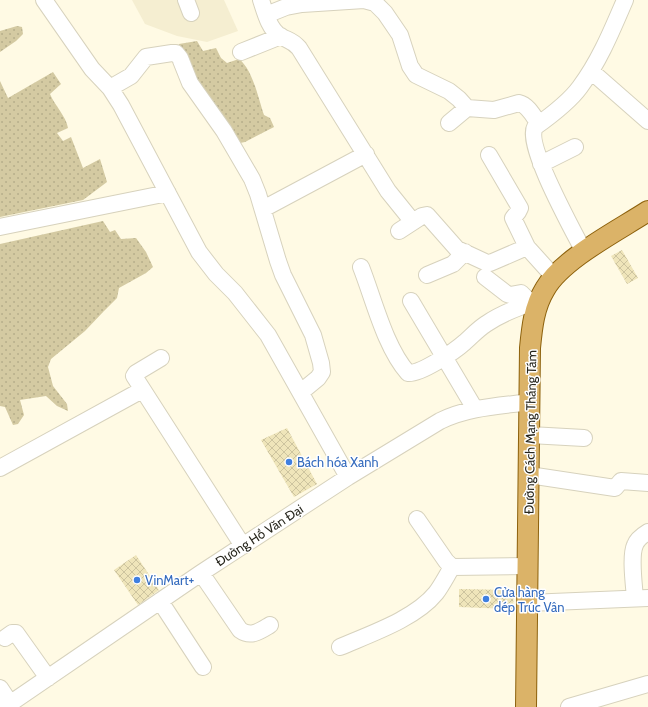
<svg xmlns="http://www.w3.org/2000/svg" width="648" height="707" font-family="Cabin,sans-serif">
<defs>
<pattern id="grass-dots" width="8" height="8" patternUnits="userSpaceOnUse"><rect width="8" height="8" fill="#d4caa2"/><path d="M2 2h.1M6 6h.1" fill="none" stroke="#b6ae8b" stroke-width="1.8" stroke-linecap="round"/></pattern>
<pattern id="building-cross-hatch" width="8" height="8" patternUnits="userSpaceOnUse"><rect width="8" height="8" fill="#efe5ba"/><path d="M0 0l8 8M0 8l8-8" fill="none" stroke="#cdc49f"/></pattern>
</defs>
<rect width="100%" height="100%" fill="#fffae4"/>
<path fill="#f5eed1" d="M 132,0 L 224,0 L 238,31 L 207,42 L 177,36 L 145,24 Z"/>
<path fill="url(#grass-dots)" d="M 17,26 L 22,27 L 23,34 L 16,41 L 0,52 L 0,31 Z
M 197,41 L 203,51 L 216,48 L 221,58 L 227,63 L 239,59 C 253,70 258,98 264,115 L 270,118 L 274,127 L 245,142 L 235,144 L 179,49 L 179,44 Z
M 53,72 L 61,84 L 50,94 C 55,106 66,116 68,128 L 57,133 L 63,141 L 71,137 L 83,168 L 100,159 L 107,182 L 83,200 L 0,217 L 0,81 L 8,98 Z
M 103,221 L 110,232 L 115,230 L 121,239 L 136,238 L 146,252 L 153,267 L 146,273 L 119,288 L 117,298 L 104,311 L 85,331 L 51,359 L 48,367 L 53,386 L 67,404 L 68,411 L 57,406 L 46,396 L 20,400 L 24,415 L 18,424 L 13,425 L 5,407 L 0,406 L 0,244 Z"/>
<path fill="url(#building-cross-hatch)" d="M 622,250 L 638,278 L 627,284 L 611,256 Z
M 287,428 L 317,484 L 294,497 L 261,440 Z
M 136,555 L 159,590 L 138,605 L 114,570 Z
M 459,589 L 514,590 L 513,609 L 459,607 Z"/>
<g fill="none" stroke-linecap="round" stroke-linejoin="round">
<g stroke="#d7d2bd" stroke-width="18">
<path id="minor" d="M 44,0 L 92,69 L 110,88 L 121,105 L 199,252 L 216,274 L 235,293 L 268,335 L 348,477
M 186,0 L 191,13
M 261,0 C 265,12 269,29 280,36 C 289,41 292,40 299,48 L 388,191 L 413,222
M 266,15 L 286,7 L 302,4 L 364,0 L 375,3 L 385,13 L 400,35 L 410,66 L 416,75 L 449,91 L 459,99 L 467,108
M 241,52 L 281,36
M 591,71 L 648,121
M 110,88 L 131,76 L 146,57 L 172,53 L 176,53 L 180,58 L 190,83 L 224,131 L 252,179 L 258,194 L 278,261 L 283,275 L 313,335 L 321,363 L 322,372 L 318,378 L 301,392
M 449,123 L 467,108 L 494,110 L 519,103 C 528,105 534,117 539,124
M 489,155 L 520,208 L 518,212 L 513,218 L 527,247
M 541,164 L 575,147
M 263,209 L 366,154
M 0,227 L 168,193
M 399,231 L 422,216 L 427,215 L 457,249 L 485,262 L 490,263 L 527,247 L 554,277
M 584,252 C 574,232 525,145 535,127 C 549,117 570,101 580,87 C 600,60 612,30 625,0
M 361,267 C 374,300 385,347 408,373 C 421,374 455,351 465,342 C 472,336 478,329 486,324 C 502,313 521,306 540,300
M 427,275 L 453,264 L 465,252
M 485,277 L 507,294 L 510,295 L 521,293 L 531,303
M 411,301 L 475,409
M 161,358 L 136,373 L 134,376 L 243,546
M 530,435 L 584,438
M 0,468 L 142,390
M 529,475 L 615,488 L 621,481 L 648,483
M 417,519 L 446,561 L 452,567
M 201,573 L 240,630 C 251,638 260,631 270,625
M 635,598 C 634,585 630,556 635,545 C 637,539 643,535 648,532
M 160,601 L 203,667
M 528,603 L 648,598
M 5,638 L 12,633 L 16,633 L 48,678
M 340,647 C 370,634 415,619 436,593 C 442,585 447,575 452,567 L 528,566
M 0,688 L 10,703
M 5,707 L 201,573 L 348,477 L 440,421 C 468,407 500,406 530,402
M 569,707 L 648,684"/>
</g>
<g stroke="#8d610c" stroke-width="22">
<path id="major" d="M 526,707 L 530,348 C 532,327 534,307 545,289 C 562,259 619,230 648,211"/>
</g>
<use href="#minor" stroke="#fff" stroke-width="16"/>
<use href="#major" stroke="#dbb368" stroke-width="20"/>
</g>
<g fill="#3f7fe0" stroke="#fff" stroke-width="1.5">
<circle cx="289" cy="462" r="4"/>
<circle cx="137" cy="580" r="4"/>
<circle cx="486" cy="599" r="4"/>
</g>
<g text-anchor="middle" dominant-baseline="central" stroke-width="3" stroke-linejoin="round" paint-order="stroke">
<g font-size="13" fill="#28271e" stroke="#fff">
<text transform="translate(530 432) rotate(-89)">Đường Cách Mạng Tháng Tám</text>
<text transform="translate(259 535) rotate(-33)">Đường Hồ Văn Đại</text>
</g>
<g font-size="13" fill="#366cbe" stroke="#fff" text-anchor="start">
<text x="297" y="462">Bách hóa Xanh</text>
<text x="145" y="580">VinMart+</text>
<text x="494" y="592">Cửa hàng<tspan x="494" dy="15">dép Trúc Vân</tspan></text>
</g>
</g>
</svg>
